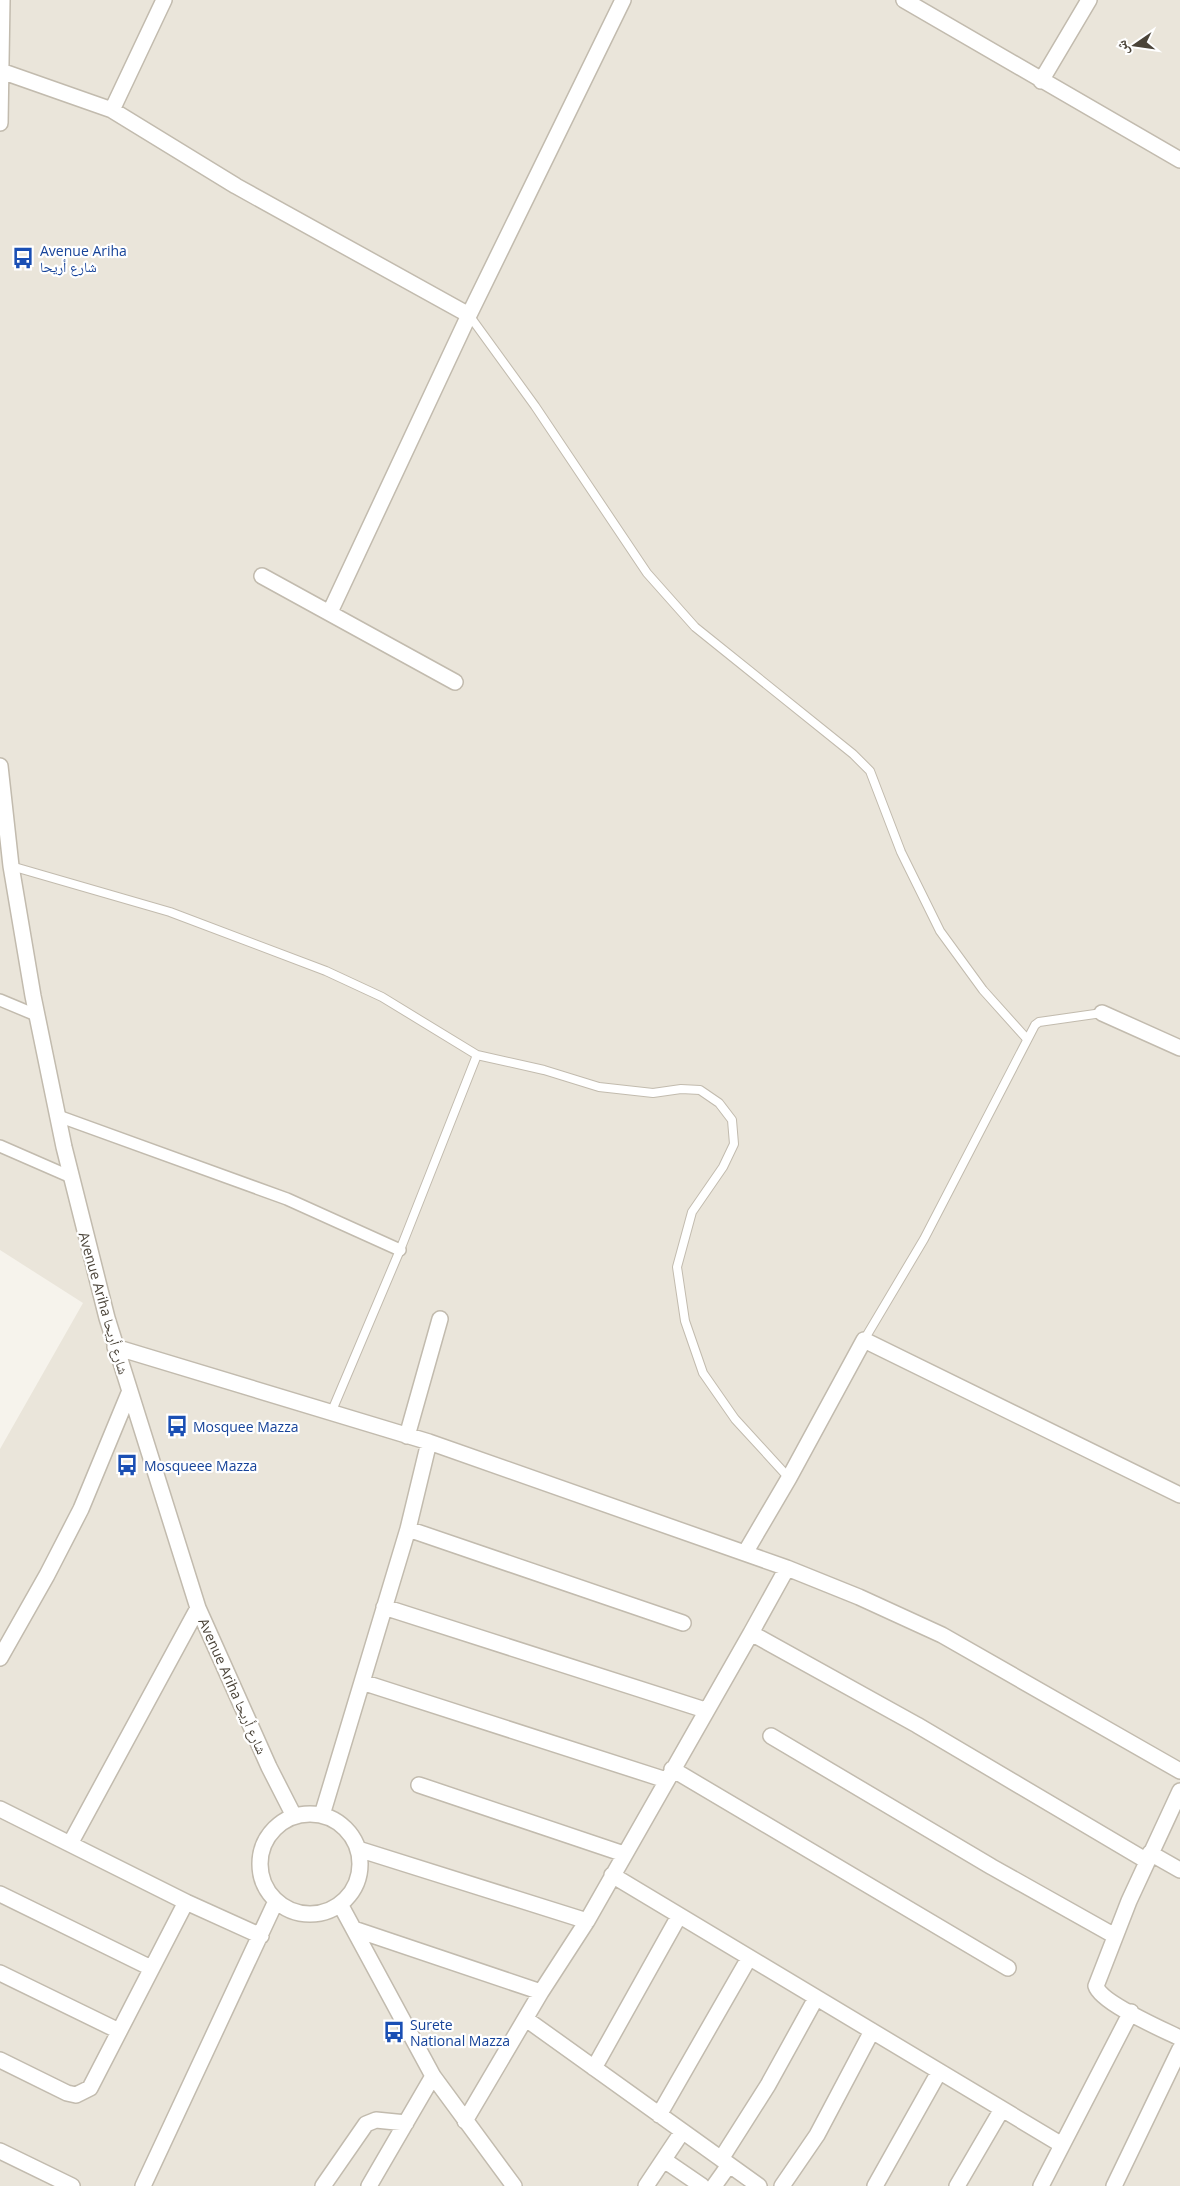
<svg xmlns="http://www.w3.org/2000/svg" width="1180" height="2186" font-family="'Open Sans','Noto Naskh Arabic',sans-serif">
<rect width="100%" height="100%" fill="#f6f3ec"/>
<path fill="#eae5da" d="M 0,0 L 1180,0 L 1180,2186 L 0,2186 L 0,1449 L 83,1303 L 0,1250 Z"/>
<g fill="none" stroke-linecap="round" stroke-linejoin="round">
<g stroke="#c2bbae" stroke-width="10">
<path id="service" d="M 469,315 L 535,406 L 647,573 L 695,627 L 853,754 L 870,771 L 901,852 L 940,931 L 983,990 L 1027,1039
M 11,866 L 170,912 L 326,971 L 382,997 L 477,1055 L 544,1070 L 599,1087 L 653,1093 L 681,1089 L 700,1090 L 719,1103 L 732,1120 L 734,1144 L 723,1167 L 692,1212 L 677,1267 L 685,1321 L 703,1373 L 735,1419 L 789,1478
M 864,1340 L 924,1239 L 1035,1025 L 1039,1022 L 1102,1013
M 331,1413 L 400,1250 L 477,1055"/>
</g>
<g stroke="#c2bbae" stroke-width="14">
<path id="pedestrian" d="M 0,1000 L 36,1015
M 58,1116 L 287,1199 L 400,1250
M 0,1146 L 71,1177"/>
</g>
<g stroke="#c2bbae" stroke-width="18">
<path id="minor" d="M 904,0 L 1180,160
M 1,71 L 112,110 L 236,186 L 469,315
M 1041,81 L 1089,0
M 112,110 L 164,0
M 0,123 L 2,0
M 262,576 L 455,682
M 330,612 L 469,315 L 623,0
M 0,766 L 11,866 L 33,996 L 64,1147 L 107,1318 L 198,1608 L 269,1767 L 294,1816
M 1102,1013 L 1180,1048
M 115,1347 L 429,1442 L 787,1568 L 859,1597 L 942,1635 L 1180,1771
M 407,1436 L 440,1319
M 408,1529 L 683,1623
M 745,1553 L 789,1478 L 864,1340 L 1180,1495
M 787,1568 L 751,1633 L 917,1725 L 1147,1861
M 384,1607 L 705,1710
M 0,1658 L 47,1575 L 81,1509 L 129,1393
M 362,1682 L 666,1780
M 771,1736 L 992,1867 L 1115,1936
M 672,1769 L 1008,1968
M 419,1785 L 624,1854
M 1180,1791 L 1129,1901 L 1096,1986 C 1101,2003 1162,2029 1180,2038
M 0,1809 L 186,1902 L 261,1936
M260 1864a50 50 0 1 1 100 0a50 50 0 1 1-100 0Z
M 322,1815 L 408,1529 L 429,1442
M 70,1844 L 198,1608
M 358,1849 L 587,1921
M 1150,1853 L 1180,1870
M 612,1875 L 1062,2145
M 0,1894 L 151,1968
M 340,1904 L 433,2076 L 514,2186
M 354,1929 L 541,1992
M 0,1973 L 119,2031
M 526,2019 L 759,2186
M 0,2060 L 67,2093 L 76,2095 L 90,2088 L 186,1902
M 594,2068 L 679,1916
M 659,2115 L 749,1958
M 465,2121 L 541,1992 L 587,1921 L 751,1633
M 0,2151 L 72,2186
M 721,2159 L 768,2085 L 816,1998
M 664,2160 L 702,2186
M 143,2186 L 276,1901
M 323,2186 L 366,2124 L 376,2120 L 406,2123
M 369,2186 L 433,2076
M 646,2186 L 682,2132
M 714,2186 L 729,2165
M 782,2186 L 817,2135 L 872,2031
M 875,2186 L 939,2072
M 957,2186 L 1002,2109
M 1041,2186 L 1131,2012
M 1114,2186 L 1180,2049"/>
</g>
<use href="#service" stroke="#fff" stroke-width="8"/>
<use href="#pedestrian" stroke="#fff" stroke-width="11"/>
<use href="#minor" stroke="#fff" stroke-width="15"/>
</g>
<defs>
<g id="bus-bare" transform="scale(1.725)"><path d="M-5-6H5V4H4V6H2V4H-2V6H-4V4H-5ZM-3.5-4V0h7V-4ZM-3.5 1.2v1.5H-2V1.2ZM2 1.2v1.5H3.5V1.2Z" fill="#1a4fb4" stroke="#fff" stroke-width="2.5" paint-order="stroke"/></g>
</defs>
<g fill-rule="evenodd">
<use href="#bus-bare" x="23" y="258"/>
<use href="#bus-bare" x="177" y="1426"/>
<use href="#bus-bare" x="127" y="1465"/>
<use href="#bus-bare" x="394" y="2032"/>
</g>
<g text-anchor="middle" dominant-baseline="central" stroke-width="4.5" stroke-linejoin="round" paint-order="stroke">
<g font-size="14" fill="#164399" stroke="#fff" text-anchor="start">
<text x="40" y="250">Avenue Ariha<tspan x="40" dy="16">شارع أريحا</tspan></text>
<text x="193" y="1426">Mosquee Mazza</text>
<text x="144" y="1465">Mosqueee Mazza</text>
<text x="410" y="2024">Surete<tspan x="410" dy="16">National Mazza</tspan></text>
</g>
<g font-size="14" fill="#4b4439" stroke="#fff">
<text transform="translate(104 1303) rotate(74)">Avenue Ariha شارع أريحا</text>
<text transform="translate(233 1686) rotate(66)">Avenue Ariha شارع أريحا</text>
</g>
</g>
<g transform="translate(1135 45) rotate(257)" stroke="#ffffff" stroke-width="4" paint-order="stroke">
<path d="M0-4L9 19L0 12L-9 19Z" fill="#4b4439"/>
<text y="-8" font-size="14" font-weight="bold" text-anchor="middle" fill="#4b4439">ش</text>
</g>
</svg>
